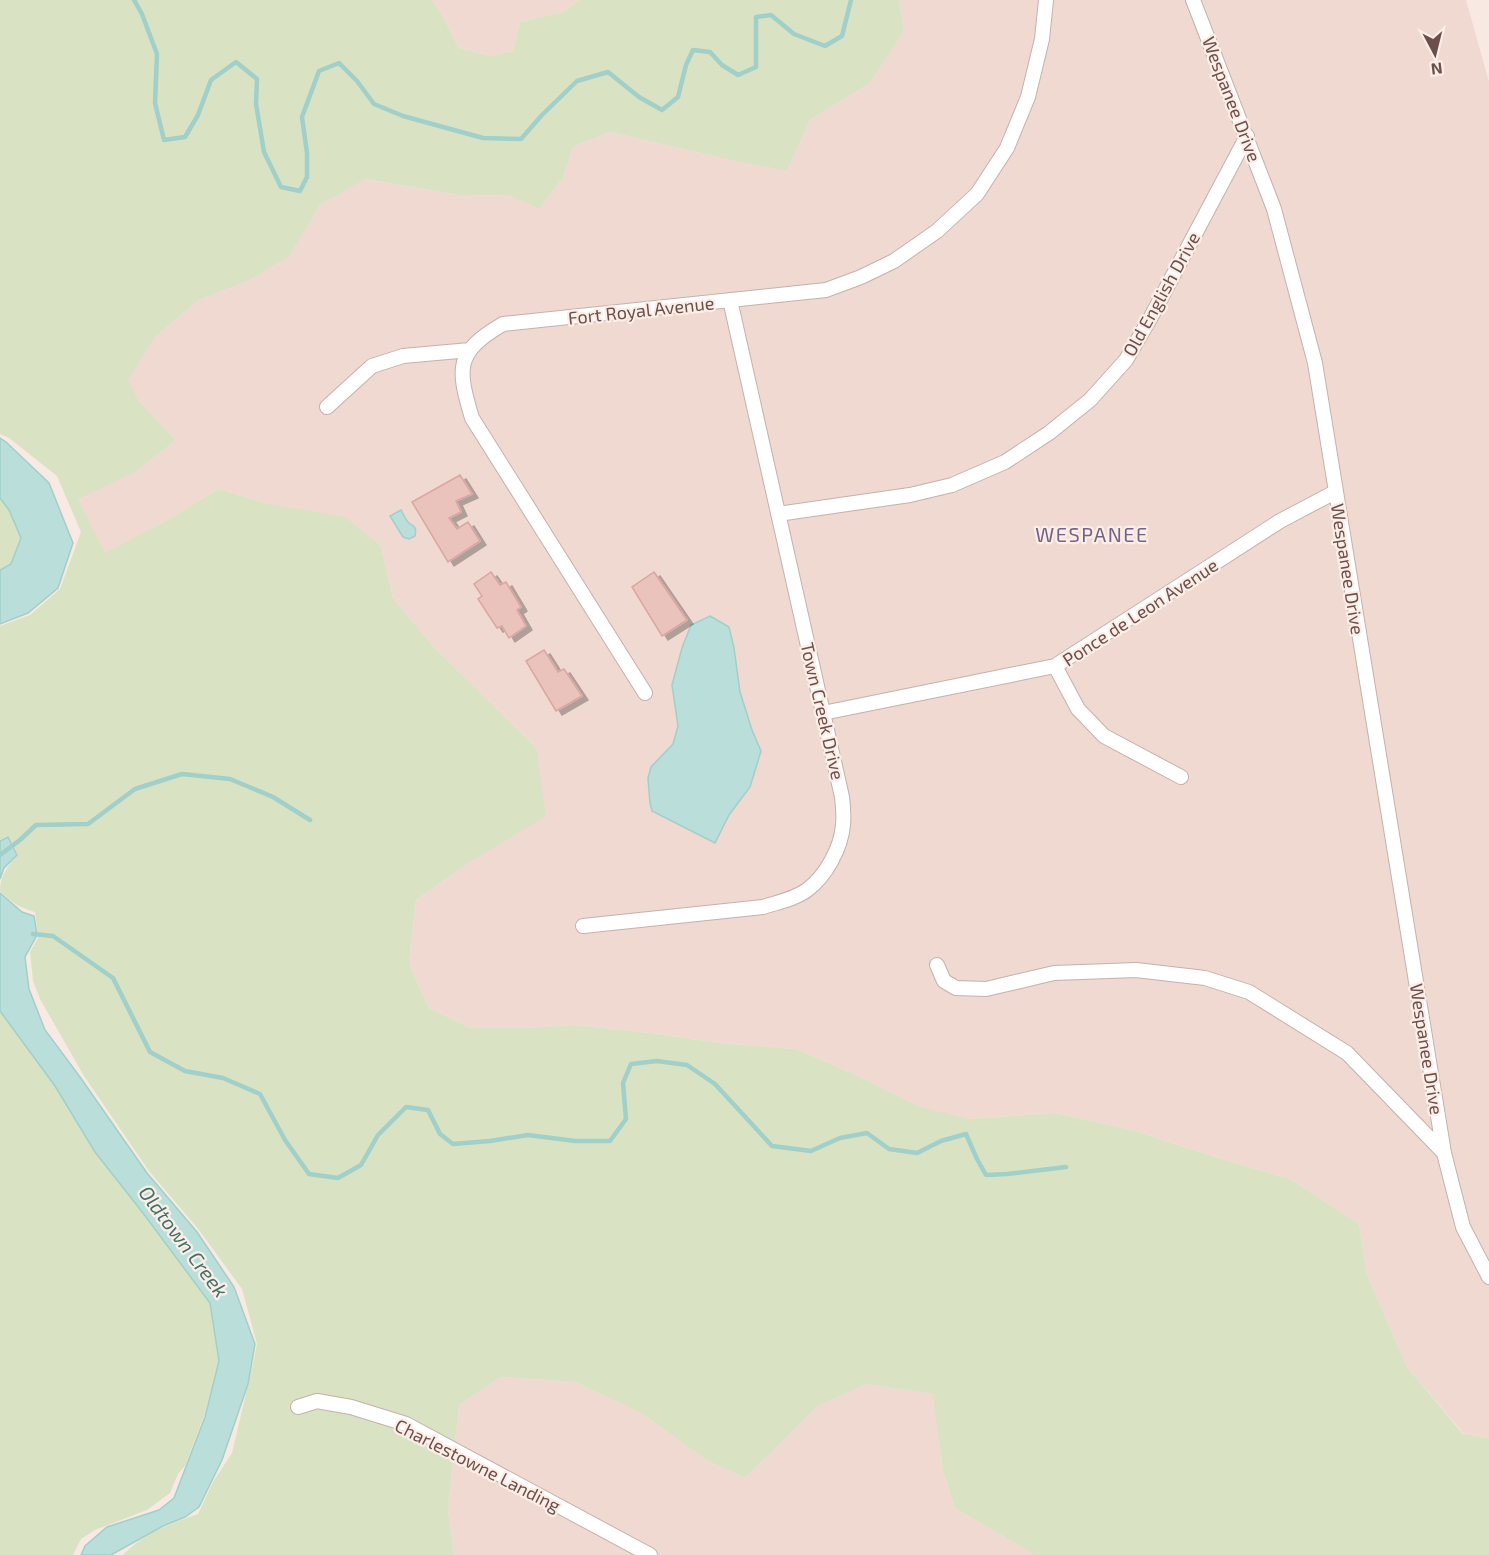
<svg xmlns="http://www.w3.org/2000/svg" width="1489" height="1555" font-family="'Exo 2',sans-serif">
<defs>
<filter id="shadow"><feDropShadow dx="6" dy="4" stdDeviation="0" flood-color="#0004"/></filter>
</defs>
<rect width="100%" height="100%" fill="#f8e9e2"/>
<path fill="#efd9d1" d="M 432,0 L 579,0 L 564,12 L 520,22 L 513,51 L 490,56 L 459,48 L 443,16 Z
M 899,0 L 1466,0 L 1489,82 L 1489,1438 L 1464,1434 L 1407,1367 L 1367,1275 L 1359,1224 L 1290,1179 L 1215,1157 L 1132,1130 L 1055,1113 L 968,1119 L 917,1106 L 858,1076 L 796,1049 L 719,1043 L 650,1033 L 575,1025 L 523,1028 L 470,1028 L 429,1008 L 409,964 L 416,900 L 473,860 L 536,748 L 431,644 L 393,598 L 381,546 L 269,504 L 218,489 L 168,520 L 105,554 L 77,498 L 137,471 L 176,440 L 139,401 L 127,380 L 155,337 L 199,300 L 248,281 L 289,257 L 320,205 L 364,179 L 464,196 L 508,195 L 539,209 L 563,178 L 573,147 L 610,132 L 739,162 L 787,171 L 810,120 L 870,83 L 904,31 Z
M 501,1377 L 575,1382 L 641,1413 L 706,1460 L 745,1478 L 818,1406 L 867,1384 L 934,1394 L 943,1471 L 955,1508 L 1035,1555 L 454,1555 L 448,1510 L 459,1405 Z"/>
<path fill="#d9e3c3" d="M 0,0 L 432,0 L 443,16 L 459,48 L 490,56 L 513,51 L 520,22 L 564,12 L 579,0 L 899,0 L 904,31 L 870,83 L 810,120 L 787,171 L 739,162 L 610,132 L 573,147 L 563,178 L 539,209 L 508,195 L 464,196 L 365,179 L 320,205 L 289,257 L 248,281 L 199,300 L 155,337 L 128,380 L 139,401 L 176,440 L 137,471 L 78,499 L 105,553 L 168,520 L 218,489 L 269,504 L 345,517 L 381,546 L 393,598 L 431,644 L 536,748 L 546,816 L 473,860 L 416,900 L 409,964 L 429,1008 L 470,1028 L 523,1028 L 575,1025 L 650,1033 L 719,1043 L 796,1049 L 858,1076 L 918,1106 L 969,1119 L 1055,1113 L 1132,1130 L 1215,1157 L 1290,1179 L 1359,1224 L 1367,1275 L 1407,1367 L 1463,1434 L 1489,1438 L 1489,1555 L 1035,1555 L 955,1508 L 943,1471 L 933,1394 L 867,1384 L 818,1406 L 745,1478 L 706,1460 L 641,1413 L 575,1382 L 501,1377 L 459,1405 L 448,1510 L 454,1555 L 123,1555 C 144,1533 170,1524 198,1514 L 213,1482 L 232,1453 L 252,1368 L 257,1344 L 242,1289 L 199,1230 L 149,1171 L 84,1076 L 40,999 L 33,981 L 30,952 L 38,938 L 35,912 C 20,908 11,902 0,891 C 0,875 8,866 18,855 L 8,836 L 0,840 L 0,626 L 30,615 L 60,589 L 81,532 L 57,476 L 9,438 L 0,434 Z
M 0,498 L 9,510 L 21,538 L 11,564 L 0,570 Z
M 0,1011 L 55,1086 L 87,1138 L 210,1303 L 219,1361 L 204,1416 L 185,1466 L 178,1474 L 170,1493 L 147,1510 L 95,1530 L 81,1539 L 73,1555 L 0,1555 Z"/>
<path fill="#badfda" stroke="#a1cfc9" stroke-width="1.5" d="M 0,438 L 6,442 L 49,483 L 73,543 L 58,588 L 28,613 L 0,624 L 0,570 L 11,564 L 21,538 L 9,510 L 0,498 Z
M 401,510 C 403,513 405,519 408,522 C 414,528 417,525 415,536 L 409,539 L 403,537 L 390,516 Z
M 710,616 L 729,627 L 734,648 L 740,692 L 752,730 L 761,751 L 750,787 L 729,815 L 715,843 L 652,811 L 650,803 L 648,778 L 651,767 L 673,744 L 678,726 L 672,685 L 682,648 L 691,625 Z
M 8,837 L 17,855 L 4,868 L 0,879 L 0,841 Z
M 0,893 L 22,912 L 34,916 L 37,935 L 25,957 L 29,989 L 45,1030 L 80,1077 L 147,1173 L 197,1232 L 234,1287 L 255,1344 L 248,1384 L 222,1460 L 199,1507 L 185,1517 L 163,1526 L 111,1555 L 81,1555 L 85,1546 L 107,1527 L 159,1510 L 174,1498 L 205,1417 L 219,1361 L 210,1303 L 143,1213 L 95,1152 L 55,1086 L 0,1011 Z"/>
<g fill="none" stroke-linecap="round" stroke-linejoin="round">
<path stroke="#a1cfc9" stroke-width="4.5" d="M 134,0 L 142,14 L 157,54 L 155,103 L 164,140 L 185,137 L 198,115 L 211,80 L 236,62 L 257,79 L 256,104 L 264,152 L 281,187 L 300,191 L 307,177 L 307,153 L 302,117 L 319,71 L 339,63 L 357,81 L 374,104 L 403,116 L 483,138 L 521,139 L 542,115 L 577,81 L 608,72 L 639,97 L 662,110 L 678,97 L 686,65 L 693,50 L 710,52 L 722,65 L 738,75 L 756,67 L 756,17 L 771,15 L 794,34 L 825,46 L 842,36 L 851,0
M 0,855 L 20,840 L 36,825 L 88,824 L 135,789 L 182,774 L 230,779 L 273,797 L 310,820
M 33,934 L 53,936 L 113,978 L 150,1052 L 185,1071 L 223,1078 L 260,1094 L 285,1140 L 309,1174 L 338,1178 L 361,1165 L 378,1135 L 406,1107 L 428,1110 L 440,1134 L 453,1144 L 490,1141 L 528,1135 L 575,1141 L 610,1141 L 626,1119 L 623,1083 L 631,1064 L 657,1061 L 687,1065 L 715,1084 L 772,1146 L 811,1151 L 840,1138 L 867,1133 L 889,1149 L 917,1153 L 941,1141 L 966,1134 L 977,1159 L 986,1175 L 1007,1174 L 1066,1167"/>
</g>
<path fill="#eac3bd" stroke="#daa6a0" stroke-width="1.5" filter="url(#shadow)" d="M 460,475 L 472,494 L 456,501 L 461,512 L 449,518 L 457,529 L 468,522 L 480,541 L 448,562 L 412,502 Z
M 491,572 L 500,585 L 506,582 L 521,607 L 517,610 L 526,626 L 509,638 L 502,626 L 497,628 L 478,599 L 482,596 L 474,584 Z
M 654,572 L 687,620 L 662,636 L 632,587 Z
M 544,650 L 558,672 L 564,669 L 582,696 L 556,711 L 526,661 Z"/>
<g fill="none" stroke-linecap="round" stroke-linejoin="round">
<g stroke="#c7b0ab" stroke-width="16">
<path id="street" d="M 1193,0 L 1274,209 L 1315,363 L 1444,1153
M 327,407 L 372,366 L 403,356 L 470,350
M 778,514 L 910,495 L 952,485 L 1005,462 L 1049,433 L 1090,400 L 1126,360 L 1151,317 L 1247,136
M 1055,666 L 1078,709 L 1104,736 L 1181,777
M 645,693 L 472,418 C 457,368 455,352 503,324 L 826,290 L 861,277 L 894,261 L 937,231 L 977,194 L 1007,148 L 1028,97 L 1042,39 L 1046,0
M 823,713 L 1055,666 L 1280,521 L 1335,492
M 583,926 L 763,907 C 778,902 795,899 807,890 C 826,876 841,848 843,825 C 844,816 843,806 842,797 L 730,300
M 937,965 L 944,981 L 956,988 L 986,989 L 1054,973 L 1136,970 L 1205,978 L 1249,992 L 1347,1053 L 1444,1153 L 1463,1227 L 1489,1277
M 298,1407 L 317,1401 L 351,1407 L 406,1424 L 650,1555"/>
</g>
<use href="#street" stroke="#fff" stroke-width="14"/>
</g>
<g text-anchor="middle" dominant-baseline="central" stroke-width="4.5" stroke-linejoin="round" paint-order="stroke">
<g font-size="18" fill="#6c4f4c" stroke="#fceee7">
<text transform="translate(1232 99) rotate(69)">Wespanee Drive</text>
<text transform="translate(1161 294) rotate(-61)">Old English Drive</text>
<text transform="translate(641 310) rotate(-6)">Fort Royal Avenue</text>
<text transform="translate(1348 569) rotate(81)">Wespanee Drive</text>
<text transform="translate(1140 612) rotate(-33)">Ponce de Leon Avenue</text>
<text transform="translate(823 711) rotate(77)">Town Creek Drive</text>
<text transform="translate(1427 1049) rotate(81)">Wespanee Drive</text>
<text transform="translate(478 1465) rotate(27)">Charlestowne Landing</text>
</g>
<g font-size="20" letter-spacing="1.5" fill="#726489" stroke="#fceee7">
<text x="1092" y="534">WESPANEE</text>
</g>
<g font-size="20" font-style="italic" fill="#42706b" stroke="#fceee7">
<text transform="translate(184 1241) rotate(53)">Oldtown Creek</text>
</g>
</g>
<g transform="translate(1435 54) rotate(173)" stroke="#fceee7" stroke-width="4.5" paint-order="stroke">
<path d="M0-4.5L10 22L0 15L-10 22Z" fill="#6c4f4c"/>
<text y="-9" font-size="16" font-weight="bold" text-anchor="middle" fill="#6c4f4c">N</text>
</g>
</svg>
